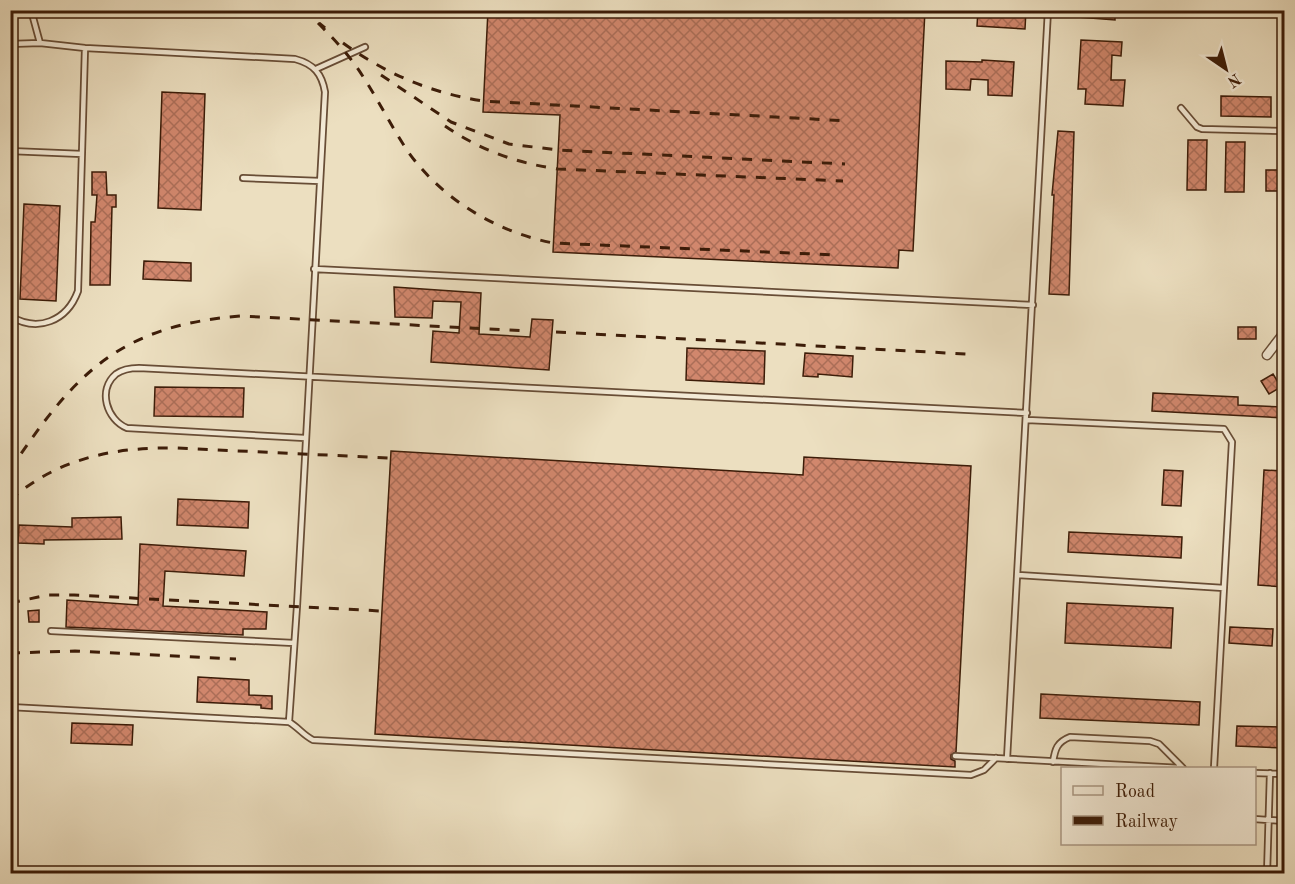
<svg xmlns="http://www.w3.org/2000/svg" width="1295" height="884" font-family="'Old Standard TT',serif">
<defs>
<pattern id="building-cross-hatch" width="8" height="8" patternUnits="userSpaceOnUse" patternTransform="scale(1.5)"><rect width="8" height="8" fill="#d1876d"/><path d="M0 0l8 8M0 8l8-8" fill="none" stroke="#ab6e58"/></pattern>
</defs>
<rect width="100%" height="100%" fill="#ecdfc0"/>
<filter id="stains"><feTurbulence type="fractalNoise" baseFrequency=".00333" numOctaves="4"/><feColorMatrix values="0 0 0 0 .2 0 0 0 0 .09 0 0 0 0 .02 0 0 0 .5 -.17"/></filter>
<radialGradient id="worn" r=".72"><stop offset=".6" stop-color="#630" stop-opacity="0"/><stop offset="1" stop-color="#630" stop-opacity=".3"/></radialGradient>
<path fill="url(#building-cross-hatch)" stroke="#3c1c08" stroke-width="1.5" d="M 488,10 L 925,10 L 913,251 L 899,250 L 898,268 L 553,252 L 560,115 L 483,112 Z
M 978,10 L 1026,10 L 1025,29 L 977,26 Z
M 1079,10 L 1115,10 L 1115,20 L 1078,17 Z
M 1081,40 L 1122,42 L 1121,56 L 1112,55 L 1111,80 L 1125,80 L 1123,106 L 1085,104 L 1086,89 L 1078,89 Z
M 982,60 L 1014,62 L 1012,96 L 988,95 L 988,80 L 971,79 L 970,90 L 946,89 L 946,61 L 982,62 Z
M 162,92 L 205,94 L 201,210 L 158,208 Z
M 1221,96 L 1271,97 L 1271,117 L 1221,116 Z
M 1058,131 L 1074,132 L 1069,295 L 1049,294 L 1054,195 L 1052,195 Z
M 1188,140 L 1207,140 L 1206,190 L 1187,190 Z
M 1226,142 L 1245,142 L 1244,192 L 1225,192 Z
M 1266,170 L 1284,170 L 1284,191 L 1266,191 Z
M 92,172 L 106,172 L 107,195 L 116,195 L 116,207 L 112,207 L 110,285 L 90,285 L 91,222 L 95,222 L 97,195 L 92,195 Z
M 24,204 L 60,206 L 56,301 L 20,299 Z
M 144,261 L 191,263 L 191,281 L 143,279 Z
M 394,287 L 481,293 L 479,334 L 530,337 L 532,319 L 553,320 L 549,370 L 431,362 L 433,331 L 459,333 L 461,302 L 433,301 L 432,318 L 395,317 Z
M 1238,327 L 1256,327 L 1256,339 L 1238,339 Z
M 687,348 L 765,351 L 764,384 L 686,380 Z
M 805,353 L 853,356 L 852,377 L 818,374 L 818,377 L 803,376 Z
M 1273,374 L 1281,387 L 1269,394 L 1261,381 Z
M 155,387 L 244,388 L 243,417 L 154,416 Z
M 1153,393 L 1238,397 L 1238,405 L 1284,407 L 1284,418 L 1152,411 Z
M 391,451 L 803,475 L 804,457 L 971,466 L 956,752 L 951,755 L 951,759 L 955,761 L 955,767 L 375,734 Z
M 1164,470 L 1183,471 L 1181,506 L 1162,505 Z
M 1264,470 L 1284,471 L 1284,587 L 1258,585 Z
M 178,499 L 249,502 L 248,528 L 177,525 Z
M 121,517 L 122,539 L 44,540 L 44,544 L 18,543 L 19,525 L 72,527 L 72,518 Z
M 1069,532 L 1182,537 L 1181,558 L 1068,552 Z
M 140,544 L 246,551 L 244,576 L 165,571 L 163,606 L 267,612 L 266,629 L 243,629 L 243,635 L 66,627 L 67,600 L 138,605 Z
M 1067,603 L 1173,608 L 1171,648 L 1065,643 Z
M 39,610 L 39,622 L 29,622 L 28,611 Z
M 1230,627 L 1273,629 L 1272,646 L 1229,643 Z
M 198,677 L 249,680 L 249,695 L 272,696 L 272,709 L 261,708 L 261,705 L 197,702 Z
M 1041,694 L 1200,702 L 1199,725 L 1040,718 Z
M 72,723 L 133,725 L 132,745 L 71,743 Z
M 1237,726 L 1284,727 L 1284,748 L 1236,746 Z"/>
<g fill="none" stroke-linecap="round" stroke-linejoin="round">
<g stroke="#684d36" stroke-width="8">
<path id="lane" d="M 31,10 L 40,43 L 85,48 L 295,59 C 314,64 322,74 325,92 L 297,606 L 289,722
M 10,44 L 40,43
M 316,69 L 365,47
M 1181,108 L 1197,127 L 1202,129 L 1284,131
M 10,151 L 82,154
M 243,178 L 320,181
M 314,269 L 1033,305
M 10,316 C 38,333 67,321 78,291 L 85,48
M 1027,420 L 1224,429 L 1232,442 L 1214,768
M 305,438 L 127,428 C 107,420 97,390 116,374 C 123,369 131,368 139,368 L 1027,413
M 1018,575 L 1224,588
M 51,631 L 294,643
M 10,707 L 289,722 C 298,727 303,735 313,740 L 971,775 L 984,770 L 996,758
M 955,756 L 1181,768
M 1007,759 L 1048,10
M 1053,762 C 1055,749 1057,742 1070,737 L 1150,741 L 1159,744 L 1183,768
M 1254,773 L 1284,774
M 1254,819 L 1284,821
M 1267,874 L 1270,773"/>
</g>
<g stroke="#684d36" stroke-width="11">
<path id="street" d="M 1267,355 L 1284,333"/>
</g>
<use href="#lane" stroke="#f3ead6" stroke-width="4.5"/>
<use href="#street" stroke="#f3ead6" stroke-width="8"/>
<path stroke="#3c1c08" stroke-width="3" stroke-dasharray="10 10" stroke-linecap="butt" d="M 304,10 L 325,28
M 853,10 L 857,11
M 318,23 C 334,39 350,56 362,75 C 379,101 392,128 409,153 C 443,200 497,232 553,243 L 838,255
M 343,43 C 386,74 431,93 483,101 L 849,121
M 381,75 L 451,122 L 509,144 L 558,150 L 845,164
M 445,126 C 480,150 516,163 558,169 L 843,181
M 556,332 L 966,354
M 10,470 C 75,373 119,326 240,316 L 527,331
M 10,500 C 58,458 114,447 176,448 L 389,458
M 10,603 L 48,595 L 74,595 L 381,611
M 10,653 L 75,651 L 236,659"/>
</g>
<rect width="1295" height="884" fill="none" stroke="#ecdfc0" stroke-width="36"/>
<rect x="12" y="12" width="1271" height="860" fill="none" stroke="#3c1c08" stroke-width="3"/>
<rect x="18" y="18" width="1259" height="848" fill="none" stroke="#3c1c08" stroke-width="1.5"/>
<rect x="1061" y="767" width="195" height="78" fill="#f3ead6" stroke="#aa9884" stroke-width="1.5"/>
<rect x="1073" y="786" width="30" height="9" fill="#f3ead6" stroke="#aa9884" stroke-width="1.5"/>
<text x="1115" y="797" font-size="18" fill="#3c1c08">Road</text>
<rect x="1073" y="816" width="30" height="9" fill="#3c1c08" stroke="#aa9884" stroke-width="1.5"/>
<text x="1115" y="827" font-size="18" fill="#3c1c08">Railway</text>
<g transform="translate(1226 69) rotate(145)" stroke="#f3ead6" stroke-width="4.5" paint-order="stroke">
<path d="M0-4.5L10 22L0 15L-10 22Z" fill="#3c1c08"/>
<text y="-9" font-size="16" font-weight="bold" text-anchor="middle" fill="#3c1c08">N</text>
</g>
<rect width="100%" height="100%" filter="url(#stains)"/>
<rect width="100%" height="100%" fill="url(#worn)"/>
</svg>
